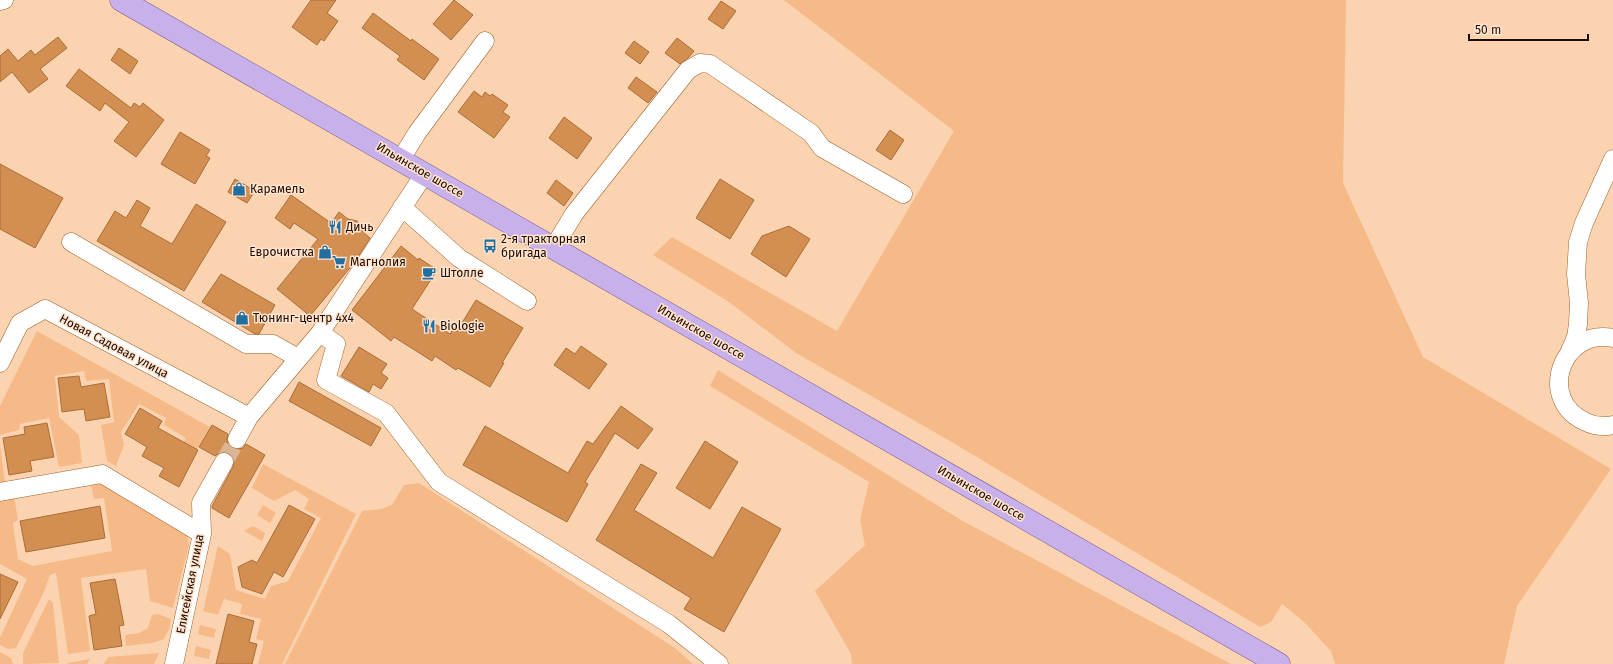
<svg xmlns="http://www.w3.org/2000/svg" width="1613" height="664" font-family="'Fira Sans',sans-serif">
<rect width="100%" height="100%" fill="#fcd3b1"/>
<path fill="#f5ba87" d="M 784,0 L 1346,0 L 1343,183 L 1423,357 L 1611,469 L 1517,606 L 1504,664 L 1335,664 L 1331,651 L 1304,622 L 1282,604 L 1271,622 L 1260,627 L 950,441 L 796,353 L 729,302 L 653,255 L 672,237 L 837,331 L 954,131 Z
M 37,331 L 210,427 L 197,449 L 182,444 L 186,438 L 164,425 L 166,418 L 139,404 L 121,432 L 124,445 L 116,466 L 107,461 L 101,425 L 114,422 L 109,379 L 86,381 L 84,371 L 55,376 L 59,417 L 79,435 L 82,463 L 59,467 L 49,418 L 20,424 L 19,430 L 0,435 L 0,406 Z
M 718,370 L 961,520 L 1231,664 L 852,664 L 851,654 L 815,591 L 865,545 L 860,520 L 869,482 L 710,386 Z
M 0,444 L 5,482 L 0,483 Z
M 263,464 L 356,514 L 282,664 L 258,664 L 264,641 L 256,639 L 261,619 L 240,614 L 242,604 L 224,599 L 218,615 L 203,611 L 218,546 L 230,554 L 236,590 L 265,599 L 271,586 L 288,581 L 321,518 L 304,509 L 309,499 L 295,490 L 274,501 L 252,488 Z
M 105,483 L 182,528 L 187,536 L 189,545 L 173,608 L 150,601 L 146,569 L 81,578 L 90,651 L 68,654 L 56,573 L 50,575 L 44,592 L 16,648 L 8,649 L 0,645 L 0,638 L 27,579 L 0,564 L 0,500 L 14,496 L 18,520 L 13,523 L 18,559 L 33,566 L 112,551 L 104,498 L 94,499 L 91,485 Z
M 419,483 L 675,648 L 693,664 L 285,664 L 362,511 L 381,509 L 392,505 L 404,485 Z
M 263,505 L 276,513 L 270,523 L 257,515 Z
M 253,526 L 265,533 L 262,541 L 244,531 Z
M 49,599 L 53,603 L 59,663 L 23,664 L 23,653 Z
M 158,614 L 171,619 L 169,629 L 164,639 L 152,643 L 126,646 L 125,635 L 139,633 L 148,628 L 152,615 Z
M 200,625 L 216,629 L 214,638 L 198,634 Z
M 196,646 L 211,650 L 209,659 L 194,656 Z
M 0,652 L 11,658 L 13,664 L 0,664 Z
M 159,653 L 154,664 L 104,664 L 108,657 Z
M 90,659 L 87,664 L 67,664 L 68,663 Z"/>
<path fill="#d38f52" stroke="#aa6e34" d="M 311,0 L 336,0 L 327,13 L 338,21 L 324,41 L 321,39 L 317,45 L 292,27 Z
M 454,0 L 473,15 L 451,40 L 433,24 Z
M 721,1 L 736,11 L 723,29 L 708,19 Z
M 373,13 L 411,41 L 412,39 L 439,59 L 424,80 L 397,60 L 400,56 L 362,28 Z
M 58,37 L 67,48 L 40,69 L 48,79 L 29,93 L 12,72 L 0,82 L 0,56 L 8,49 L 18,61 L 31,50 L 35,55 Z
M 677,38 L 694,51 L 689,57 L 680,64 L 665,53 Z
M 634,41 L 649,52 L 640,64 L 625,53 Z
M 119,48 L 138,61 L 130,74 L 111,60 Z
M 79,69 L 131,108 L 134,103 L 140,107 L 143,103 L 164,120 L 136,157 L 114,141 L 129,122 L 105,103 L 100,111 L 66,86 Z
M 636,77 L 657,92 L 648,103 L 628,88 Z
M 474,91 L 482,97 L 485,92 L 490,96 L 492,94 L 508,105 L 503,112 L 510,117 L 494,138 L 458,112 Z
M 564,117 L 592,138 L 577,159 L 549,138 Z
M 890,130 L 904,140 L 891,160 L 876,150 Z
M 180,132 L 210,150 L 206,156 L 210,158 L 195,184 L 161,164 Z
M 0,164 L 63,198 L 35,248 L 0,229 Z
M 235,179 L 255,191 L 247,203 L 228,192 Z
M 720,179 L 754,200 L 730,239 L 696,218 Z
M 556,180 L 573,193 L 564,206 L 547,193 Z
M 291,195 L 331,223 L 339,212 L 348,219 L 357,221 L 361,225 L 363,232 L 370,238 L 354,263 L 310,316 L 277,289 L 318,239 L 294,223 L 290,229 L 275,218 Z
M 137,200 L 150,208 L 140,226 L 172,244 L 196,204 L 226,222 L 184,291 L 97,241 L 115,211 L 126,218 Z
M 789,226 L 810,239 L 786,277 L 751,254 L 762,236 Z
M 401,246 L 418,260 L 419,258 L 437,270 L 412,309 L 450,334 L 453,329 L 457,331 L 476,300 L 523,328 L 502,363 L 504,363 L 490,387 L 458,368 L 456,370 L 435,356 L 432,361 L 394,337 L 391,341 L 352,310 Z
M 221,274 L 275,305 L 259,334 L 255,334 L 202,302 Z
M 581,346 L 607,364 L 589,389 L 554,365 L 566,348 L 575,354 Z
M 359,347 L 387,364 L 381,373 L 388,378 L 381,389 L 373,384 L 369,392 L 341,376 Z
M 79,376 L 81,387 L 104,383 L 110,417 L 86,421 L 84,409 L 62,412 L 58,378 Z
M 299,382 L 381,428 L 371,446 L 289,401 Z
M 621,406 L 653,429 L 638,449 L 615,433 L 585,482 L 588,484 L 567,522 L 463,465 L 485,426 L 568,473 L 587,441 L 593,444 Z
M 140,408 L 162,421 L 158,428 L 198,450 L 179,487 L 159,476 L 164,468 L 142,456 L 147,447 L 125,434 Z
M 47,423 L 54,457 L 30,461 L 32,471 L 9,475 L 3,438 L 25,434 L 24,427 Z
M 212,425 L 228,434 L 227,440 L 228,445 L 232,448 L 238,449 L 243,448 L 246,444 L 265,455 L 229,518 L 212,508 L 212,506 L 233,467 L 234,462 L 233,457 L 229,453 L 224,452 L 219,453 L 215,456 L 199,447 Z
M 705,441 L 738,462 L 710,509 L 676,488 Z
M 641,464 L 657,473 L 634,510 L 713,558 L 742,507 L 781,529 L 724,632 L 684,609 L 691,598 L 596,540 Z
M 289,505 L 315,519 L 283,577 L 274,572 L 262,594 L 242,587 L 238,567 L 252,560 L 257,563 Z
M 100,506 L 105,538 L 26,552 L 20,521 Z
M 0,574 L 18,582 L 0,619 Z
M 115,579 L 124,625 L 119,626 L 122,646 L 94,650 L 89,616 L 96,614 L 90,583 Z
M 228,614 L 254,621 L 249,642 L 257,644 L 252,664 L 216,664 Z"/>
<g fill="none" stroke-linecap="round" stroke-linejoin="round">
<path stroke="#dbb596" stroke-width="18" stroke-dasharray="18 9" stroke-linecap="butt" d="M 224,462 L 237,439"/>
<g stroke="#9e6228" stroke-width="19">
<path id="minor" d="M 0,1 L 4,0
M 401,159 L 417,133 L 485,41
M 402,207 L 459,258 L 527,301
M 71,242 L 246,344 L 273,344 L 298,358
M 554,247 L 574,214 L 688,70 L 700,63 L 710,64 L 811,133 L 822,148 L 903,194
M 320,333 L 336,344 L 326,380 L 386,413 L 439,482 L 669,624 L 719,664
M 1613,338 C 1560,328 1537,401 1586,422 C 1594,426 1604,427 1613,425
M 1570,351 L 1576,337 L 1578,324 L 1579,303 L 1576,274 L 1578,242 L 1584,223 L 1613,159
M 0,363 L 20,323 L 45,309 L 249,417
M 237,439 L 249,417 L 320,333 L 425,173
M 0,492 L 102,474 L 202,534
M 174,664 L 202,534 L 201,503 L 224,462"/>
</g>
<g stroke="#75558f" stroke-width="23">
<path id="major" d="M 121,0 L 1279,664"/>
</g>
<use href="#minor" stroke="#fff" stroke-width="18"/>
<use href="#major" stroke="#c8b1ea" stroke-width="22"/>
</g>
<defs>
<g id="shop-bare" transform="scale(1.08)"><path d="M-5-2.5h2.3a2.7 3.5 0 0 1 5.4 0H5L5.5 6h-11ZM-1.5-2.5h3a1.5 2.3 0 0 0-3 0Z" fill="#216fa1" stroke="#ffe3cd" stroke-width="2.5" paint-order="stroke"/></g>
<g id="restaurant-bare" transform="scale(1.08)"><path d="M-5-6h1v4h1v-4h1v4h1v-4h1v5L-1.5 .5V6h-2V.5L-5-1ZM5-6V6H3V1.5H1.5Q1.5-4 5-6Z" fill="#216fa1" stroke="#ffe3cd" stroke-width="2.5" paint-order="stroke"/></g>
<g id="bus-bare" transform="scale(1.08)"><path d="M-5-6H5V4H4V6H2V4H-2V6H-4V4H-5ZM-3.5-4V0h7V-4ZM-3.5 1.2v1.5H-2V1.2ZM2 1.2v1.5H3.5V1.2Z" fill="#216fa1" stroke="#ffe3cd" stroke-width="2.5" paint-order="stroke"/></g>
<g id="supermarket-bare" transform="scale(1.08)"><path d="M-6-5.5h2.5l.6 2H6L4.5 2H-2.5L-4.4-4H-6ZM-1.5 3.2a1.3 1.3 0 1 0 .1 0ZM3 3.2a1.3 1.3 0 1 0 .1 0Z" fill="#216fa1" stroke="#ffe3cd" stroke-width="2.5" paint-order="stroke"/></g>
<g id="cafe-bare" transform="scale(1.08)"><path d="M-5.5-4.5H6V0H3Q3 3.5 0 3.5H-2.5Q-5.5 3.5-5.5 0ZM3-3.2v2h1.7v-2ZM-6 4.5H4V6H-6Z" fill="#216fa1" stroke="#ffe3cd" stroke-width="2.5" paint-order="stroke"/></g>
</defs>
<g fill-rule="evenodd">
<use href="#shop-bare" x="239" y="189"/>
<use href="#restaurant-bare" x="335" y="227"/>
<use href="#bus-bare" x="490" y="246"/>
<use href="#shop-bare" x="325" y="252"/>
<use href="#supermarket-bare" x="339" y="262"/>
<use href="#cafe-bare" x="429" y="273"/>
<use href="#shop-bare" x="242" y="318"/>
<use href="#restaurant-bare" x="429" y="326"/>
</g>
<g text-anchor="middle" dominant-baseline="central" stroke-width="3" stroke-linejoin="round" paint-order="stroke">
<g font-size="12" fill="#1e0c00" stroke="#ffe3cd">
<text transform="translate(420 170) rotate(30)">Ильинское шоссе</text>
<text transform="translate(701 332) rotate(30)">Ильинское шоссе</text>
<text transform="translate(114 346) rotate(28)">Новая Садовая улица</text>
<text transform="translate(981 493) rotate(30)">Ильинское шоссе</text>
<text transform="translate(190 584) rotate(-79)">Елисейская улица</text>
</g>
<g font-size="12" fill="#1e0c00" stroke="#ffe3cd" text-anchor="start">
<text x="250" y="189">Карамель</text>
<text x="346" y="227">Дичь</text>
<text x="501" y="239">2-я тракторная<tspan x="501" dy="14">бригада</tspan></text>
<text x="314" y="252" text-anchor="end">Еврочистка</text>
<text x="350" y="262">Магнолия</text>
<text x="440" y="273">Штолле</text>
<text x="253" y="318">Тюнинг-центр 4х4</text>
<text x="440" y="326">Biologie</text>
</g>
</g>
<path d="M1469 34v6h119v-6" fill="none" stroke="#1e0c00" stroke-width="2"/>
<text x="1475" y="34" font-size="12" fill="#1e0c00" stroke="#ffe3cd" stroke-width="3" paint-order="stroke">50 m</text>
</svg>
